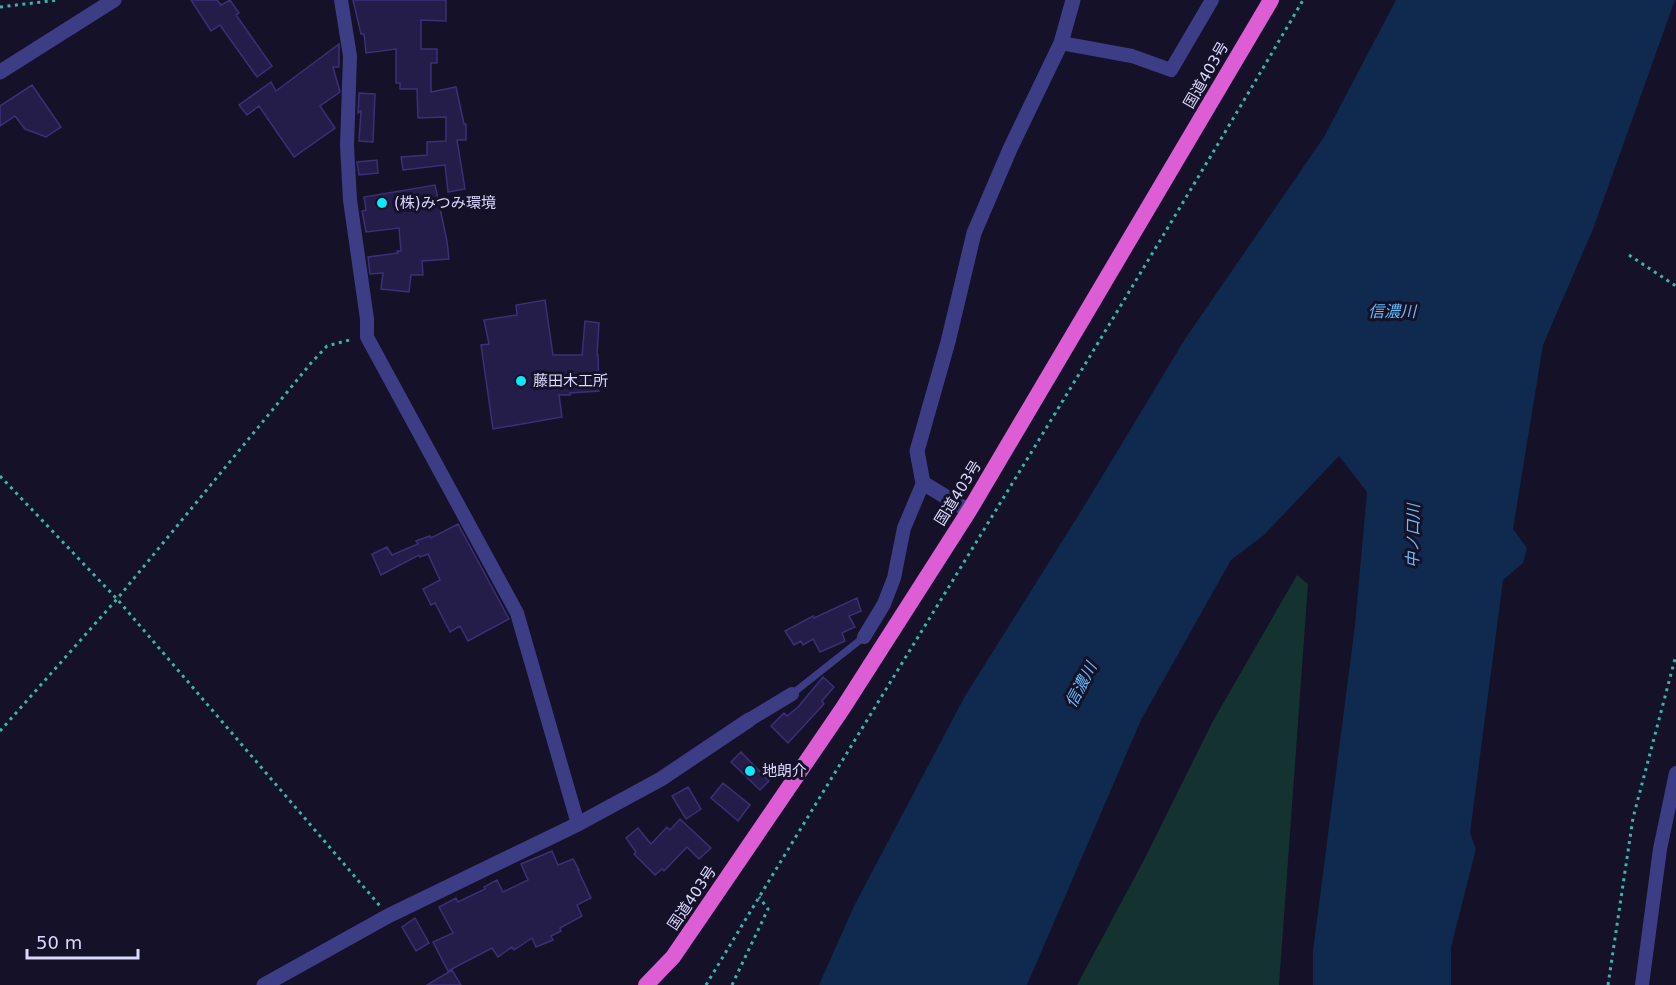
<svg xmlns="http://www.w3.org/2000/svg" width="1676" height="985" font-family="'DejaVu Sans','Noto Sans JP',sans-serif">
<rect width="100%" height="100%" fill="#141129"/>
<path fill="#143330" d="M 1297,575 L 1308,584 L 1279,985 L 1077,985 L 1144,860 L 1213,721 Z"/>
<path fill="#10294e" d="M 1396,0 L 1675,0 L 1593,229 L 1543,345 L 1513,529 L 1527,548 L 1523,563 L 1503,580 L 1470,833 L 1476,849 L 1451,947 L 1451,985 L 1313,985 L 1313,951 L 1355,625 L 1367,492 L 1339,456 L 1264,535 L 1231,560 L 1141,720 L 1027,985 L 819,985 L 854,906 L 965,696 L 1083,508 L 1185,339 L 1324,137 Z"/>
<path fill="#251d49" stroke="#3b3075" stroke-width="1.5" d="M 191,0 L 217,0 L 221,5 L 230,0 L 239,13 L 236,15 L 272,66 L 257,77 L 220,25 L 211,31 Z
M 353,0 L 446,0 L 446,21 L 421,20 L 421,49 L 437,49 L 437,63 L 431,63 L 431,92 L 456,87 L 464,124 L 466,124 L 466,140 L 457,140 L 465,189 L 448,192 L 445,165 L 403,170 L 401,157 L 427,155 L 427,142 L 446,141 L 446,117 L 418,118 L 417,89 L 400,89 L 400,83 L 396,83 L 396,49 L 366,53 L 364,34 L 361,34 Z
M 339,44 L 339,67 L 333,67 L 340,92 L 320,106 L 335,128 L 294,157 L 259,106 L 247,115 L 239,105 L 271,82 L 276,91 Z
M 32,85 L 61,127 L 46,137 L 25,129 L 15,116 L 0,126 L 0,106 Z
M 359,93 L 375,94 L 373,142 L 359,141 L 361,111 L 358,113 Z
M 377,160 L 378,173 L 359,175 L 357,162 Z
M 435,185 L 447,241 L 449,259 L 422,261 L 423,275 L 411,275 L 409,292 L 381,289 L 383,273 L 370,274 L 368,257 L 398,253 L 397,251 L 401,251 L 399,228 L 366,232 L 362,211 L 366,210 L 364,197 Z
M 545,300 L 553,355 L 582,355 L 585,321 L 599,323 L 597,355 L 598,355 L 599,391 L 570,393 L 570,395 L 559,395 L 562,417 L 493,429 L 481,345 L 489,344 L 484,320 L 517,315 L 516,305 Z
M 458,524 L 509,619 L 468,641 L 460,626 L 450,632 L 435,603 L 431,605 L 423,589 L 440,580 L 428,554 L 420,557 L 419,555 L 381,575 L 372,554 L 387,547 L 392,555 L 418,544 L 416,541 L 430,536 L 431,538 Z
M 857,598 L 861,611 L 849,616 L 855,627 L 842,633 L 845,641 L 820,652 L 813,639 L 803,645 L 801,641 L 794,645 L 785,631 L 813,616 L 814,618 Z
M 823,677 L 834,687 L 822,701 L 824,704 L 788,743 L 771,726 L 784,713 L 787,716 L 798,707 Z
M 741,752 L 769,781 L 760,790 L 731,762 Z
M 723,783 L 750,805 L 738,821 L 711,798 Z
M 688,787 L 701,809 L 686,819 L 672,796 Z
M 680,819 L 711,848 L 699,859 L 687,847 L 664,871 L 662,869 L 655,875 L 634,854 L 636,852 L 626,838 L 638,828 L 651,844 L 667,827 L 670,830 Z
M 552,851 L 558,865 L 573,859 L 579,870 L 578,870 L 591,898 L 577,905 L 582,916 L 560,928 L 561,931 L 551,936 L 553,940 L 536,947 L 532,938 L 514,950 L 512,947 L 498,957 L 492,948 L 448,971 L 433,942 L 453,933 L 439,907 L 456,898 L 458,902 L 485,889 L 484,887 L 497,880 L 503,892 L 528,880 L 521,864 Z
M 415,918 L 429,943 L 416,951 L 402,927 Z
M 452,970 L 461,985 L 427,985 Z"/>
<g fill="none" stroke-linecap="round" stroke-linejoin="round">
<path stroke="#33b9ac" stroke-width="3" stroke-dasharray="3 4.5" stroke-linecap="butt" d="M 0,7 L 58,0
M 1629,255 L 1676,286
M 0,476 L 117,599 L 380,906
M 0,731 L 117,599 L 311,363 L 327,346 L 353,339
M 706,985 C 904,656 1109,332 1303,0
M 732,985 L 768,909 L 759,897
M 1608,985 L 1633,818 L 1676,655"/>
<path stroke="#3d3d86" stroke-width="7" d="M 792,694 L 864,637"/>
<path stroke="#3d3d86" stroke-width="14" d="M 341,0 L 350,56 L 347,146 L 350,200 L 367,319 L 367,337 L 517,613 L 578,824
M 1061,43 L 1132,56 L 1171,70 L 1212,0
M 864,637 L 884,604 L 894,578 L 904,528 L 923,483
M 749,720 L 792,694
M 1642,985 L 1660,849 L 1676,773"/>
<path stroke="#3d3d86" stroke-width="15" d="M 0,72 L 114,0
M 969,511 L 923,483 L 917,451 L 948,342 L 974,233 L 1010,149 L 1061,43 L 1073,0
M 264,985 L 388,916 L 578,824 L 661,779 L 749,720"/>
<path stroke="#dc5dd4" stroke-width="16" d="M 646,985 L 673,957 L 843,708 L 969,511 L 1271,0"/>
</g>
<g fill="#0aeafa" stroke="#141129" stroke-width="2">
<circle cx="382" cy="203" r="6"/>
<circle cx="521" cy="381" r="6"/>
<circle cx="750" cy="771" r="6"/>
</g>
<g text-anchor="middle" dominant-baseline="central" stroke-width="6" stroke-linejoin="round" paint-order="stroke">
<g font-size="15" fill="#dcd9fe" stroke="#141129">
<text transform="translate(1206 75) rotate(-60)">国道403号</text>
<text transform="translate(958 493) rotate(-58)">国道403号</text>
<text transform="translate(692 898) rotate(-56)">国道403号</text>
</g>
<g font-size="15" fill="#dcd9fe" stroke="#141129" text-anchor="start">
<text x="394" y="203">(株)みつみ環境</text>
<text x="533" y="381">藤田木工所</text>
<text x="762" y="771">地朗介</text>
</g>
<g font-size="16" font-style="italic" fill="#6abdfc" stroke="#141129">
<text x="1392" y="311">信濃川</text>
<text transform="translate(1413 536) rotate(-89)">中ノ口川</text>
<text transform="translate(1081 685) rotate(-62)">信濃川</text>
</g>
</g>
<path d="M27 949v9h111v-9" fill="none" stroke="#dcd9fe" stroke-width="3"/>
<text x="36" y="949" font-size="18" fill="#dcd9fe" stroke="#141129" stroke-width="4.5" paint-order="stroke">50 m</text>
</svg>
